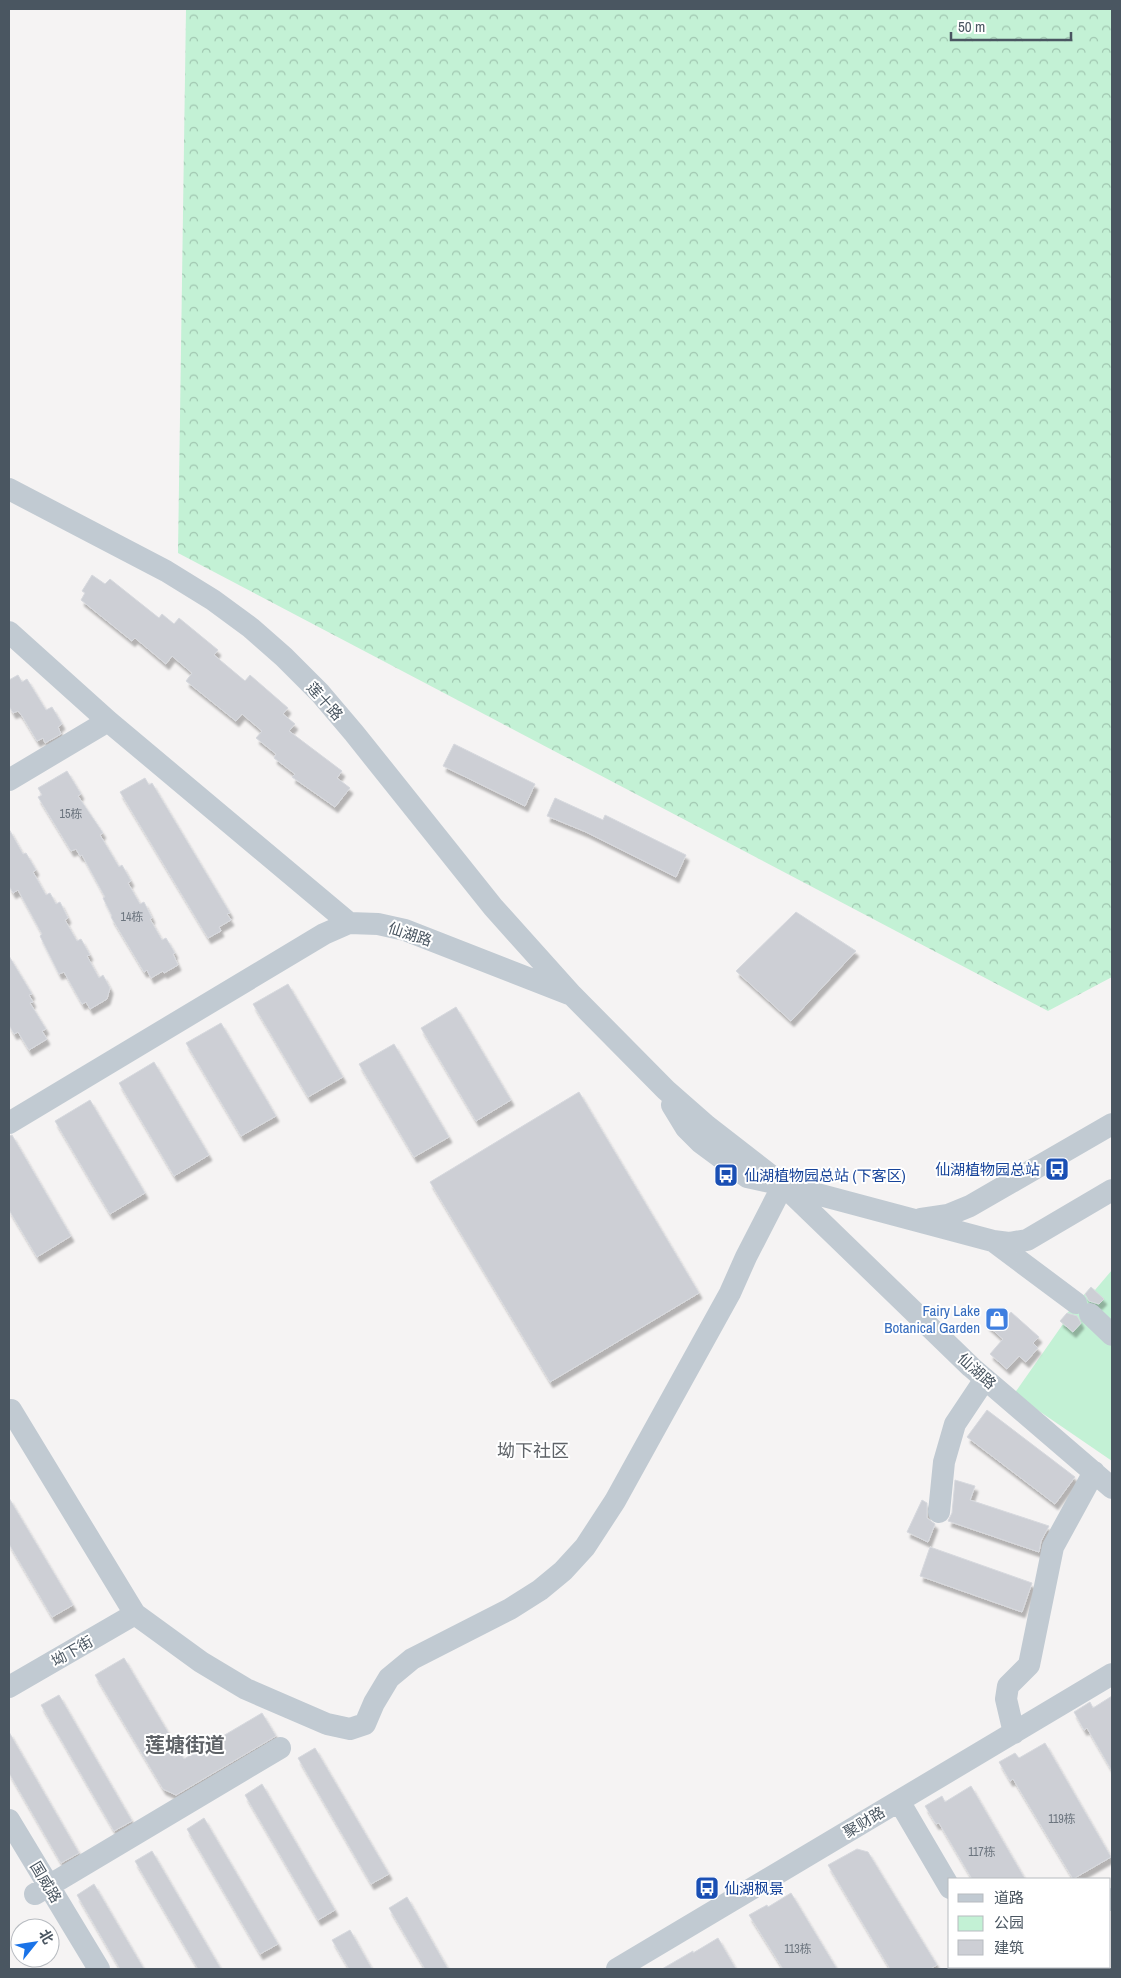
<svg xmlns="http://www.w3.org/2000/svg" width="1121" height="1978" font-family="'Archivo Narrow','Noto Sans SC',sans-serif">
<defs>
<pattern id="forest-crowns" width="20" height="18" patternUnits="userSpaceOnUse" patternTransform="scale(1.25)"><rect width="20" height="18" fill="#c3f1d5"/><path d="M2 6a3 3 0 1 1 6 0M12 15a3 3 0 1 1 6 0" fill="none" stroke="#a0c6b0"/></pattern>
<filter id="shadow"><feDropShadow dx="3" dy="5.5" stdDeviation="1" flood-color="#0004"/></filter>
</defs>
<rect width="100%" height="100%" fill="#f5f3f3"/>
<path fill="#c3f1d5" d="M 1112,1270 L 1112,1461 L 1014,1394 L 1063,1324 L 1060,1321 L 1091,1287 L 1095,1290 Z"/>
<path fill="url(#forest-crowns)" d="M 186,9 L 1112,9 L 1112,977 L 1048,1011 L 178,553 Z"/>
<path fill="#cdcfd5" stroke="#d7d9de" filter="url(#shadow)" d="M 92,575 L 105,584 L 110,579 L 159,618 L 162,614 L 174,624 L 179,618 L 218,650 L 214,655 L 245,681 L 250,675 L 288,708 L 283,714 L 295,724 L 289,731 L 342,771 L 337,778 L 350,788 L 335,807 L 292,777 L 295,774 L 274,758 L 276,754 L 256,738 L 262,731 L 242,714 L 236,721 L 186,681 L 192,673 L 172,656 L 166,664 L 135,638 L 132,641 L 81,600 L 85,593 L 82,591 Z
M 18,675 L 22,682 L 27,679 L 46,710 L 52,707 L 62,724 L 58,727 L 61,734 L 45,743 L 43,738 L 37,741 L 22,716 L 18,711 L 13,713 L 9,706 L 9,680 Z
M 454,744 L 535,784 L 525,806 L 443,766 Z
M 67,771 L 81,794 L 78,796 L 103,833 L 100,835 L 112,855 L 119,867 L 122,865 L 131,881 L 128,883 L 140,904 L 144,902 L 152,918 L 150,919 L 162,940 L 166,938 L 175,953 L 173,954 L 178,965 L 164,973 L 163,971 L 151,978 L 147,970 L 144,972 L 111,917 L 112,916 L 103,898 L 105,897 L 82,855 L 80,856 L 76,849 L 71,851 L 38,797 L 42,795 L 38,788 Z
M 145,778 L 149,785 L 152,783 L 230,913 L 227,914 L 231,920 L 219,927 L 221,931 L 208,938 L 120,792 Z
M 555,798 L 603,820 L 605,815 L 686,855 L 676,877 L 586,832 L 547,816 Z
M 9,829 L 23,854 L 26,853 L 36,870 L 33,872 L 46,895 L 50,893 L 56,904 L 60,902 L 68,918 L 65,920 L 77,941 L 81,939 L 90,955 L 87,956 L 99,978 L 103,975 L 110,988 L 107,999 L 90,1009 L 86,1002 L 82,1004 L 64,972 L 59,974 L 40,936 L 42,934 L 18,890 L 13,893 L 9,886 Z
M 796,912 L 856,951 L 791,1021 L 736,971 Z
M 9,956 L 32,994 L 29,995 L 33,1002 L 30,1003 L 46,1029 L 42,1031 L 47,1039 L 29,1050 L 18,1032 L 14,1034 L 9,1025 Z
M 288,984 L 343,1077 L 308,1097 L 253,1004 Z
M 456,1007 L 511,1100 L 476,1121 L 421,1028 Z
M 221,1023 L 276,1116 L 241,1136 L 186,1043 Z
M 394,1044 L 449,1137 L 414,1157 L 359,1064 Z
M 154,1062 L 209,1155 L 174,1176 L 119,1083 Z
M 579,1092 L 699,1293 L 550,1382 L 430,1182 Z
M 90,1100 L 145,1193 L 110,1214 L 55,1121 Z
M 12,1135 L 71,1236 L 37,1257 L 9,1210 L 9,1136 Z
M 1091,1287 L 1104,1299 L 1099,1304 L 1089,1301 L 1085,1294 Z
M 1011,1312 L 1039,1337 L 1033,1343 L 1038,1348 L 1026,1362 L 1019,1356 L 1007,1369 L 990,1354 L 1003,1339 L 986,1324 L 995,1313 L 1004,1320 Z
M 1067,1313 L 1077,1316 L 1081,1323 L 1073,1332 L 1060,1321 Z
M 987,1410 L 1075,1477 L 1055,1504 L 967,1437 Z
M 955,1480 L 975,1486 L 970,1500 L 1049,1526 L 1041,1541 L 1039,1552 L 948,1521 L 952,1513 Z
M 9,1498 L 73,1605 L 52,1617 L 9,1544 Z
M 922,1500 L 927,1503 L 927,1518 L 935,1524 L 928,1542 L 907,1532 Z
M 930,1547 L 1032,1583 L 1022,1612 L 920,1576 Z
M 124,1658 L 184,1759 L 262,1713 L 276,1736 L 176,1795 L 163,1789 L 95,1675 Z
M 59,1695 L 132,1821 L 114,1831 L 41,1705 Z
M 1112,1696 L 1112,1771 L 1087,1728 L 1084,1730 L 1074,1712 L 1090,1702 L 1093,1708 Z
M 9,1732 L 79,1853 L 61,1863 L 9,1773 Z
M 1045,1743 L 1111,1857 L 1073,1879 L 1013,1779 L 1010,1781 L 999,1762 L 1015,1753 L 1019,1758 Z
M 315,1748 L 389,1874 L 371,1884 L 298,1758 Z
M 262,1784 L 335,1910 L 318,1920 L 245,1795 Z
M 971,1786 L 1025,1879 L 972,1879 L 939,1823 L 936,1824 L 925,1806 L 942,1796 L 945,1802 Z
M 204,1818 L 278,1944 L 260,1954 L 187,1829 Z
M 857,1849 L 868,1852 L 937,1965 L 930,1969 L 890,1969 L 828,1865 Z
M 152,1851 L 221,1969 L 198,1969 L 135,1861 Z
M 94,1884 L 144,1969 L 120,1969 L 77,1895 Z
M 791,1893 L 837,1969 L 783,1969 L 749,1915 L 767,1905 L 768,1907 Z
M 407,1897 L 448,1969 L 425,1969 L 389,1908 Z
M 350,1930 L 372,1969 L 349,1969 L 332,1940 Z
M 718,1938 L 736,1969 L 662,1969 L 693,1951 L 693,1953 Z"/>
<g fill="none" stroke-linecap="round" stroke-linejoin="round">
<path stroke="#c1cad2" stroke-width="22" d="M 9,489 L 166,571 L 213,600 L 251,628 L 284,657 L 320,693 L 354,733 L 493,907 L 572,995 L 666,1090 L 707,1126 L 783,1185 L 993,1241 L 1076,1303
M 9,632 L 108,721 L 349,923
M 9,780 L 108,721
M 672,1105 L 686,1128 L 701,1143 L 747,1177 L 783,1185 L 971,1367 L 1112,1488
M 9,1123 L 324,934 L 349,923 L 378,924 L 405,930 L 569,994
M 921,1219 L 948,1215 L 970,1206 L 1112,1124
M 993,1241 L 1009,1243 L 1027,1240 L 1112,1190
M 1090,1314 L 1112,1335
M 11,1410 L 135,1614 L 201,1662 L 246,1689 L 327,1724 L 350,1729 L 365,1724 L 374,1703 L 389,1678 L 412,1659 L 510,1609 L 540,1590 L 563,1571 L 585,1547 L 615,1501 L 730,1293 L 746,1257 L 783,1185
M 939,1512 L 944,1462 L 955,1424 L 985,1379
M 9,1687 L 135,1614
M 1014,1733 L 1006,1699 L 1008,1686 L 1029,1665 L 1053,1547 L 1094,1472
M 899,1801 L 950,1888
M 9,1820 L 99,1969
M 35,1894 L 280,1748
M 1110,1900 L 1112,1899
M 617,1969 L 1112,1674
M 993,1969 L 997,1967"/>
</g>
<defs>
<g id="bus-square" transform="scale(1.25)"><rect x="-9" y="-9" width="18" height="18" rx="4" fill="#1a4fb4" stroke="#fff"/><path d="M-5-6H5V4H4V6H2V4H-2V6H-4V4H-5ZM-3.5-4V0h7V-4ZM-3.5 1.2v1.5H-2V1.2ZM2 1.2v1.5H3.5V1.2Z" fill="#fff"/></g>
<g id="shop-square" transform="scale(1.25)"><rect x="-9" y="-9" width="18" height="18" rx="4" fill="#3f7fe0" stroke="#fff"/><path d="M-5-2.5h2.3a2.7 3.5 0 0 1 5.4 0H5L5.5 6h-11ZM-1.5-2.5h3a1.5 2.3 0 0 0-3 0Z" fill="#fff"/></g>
</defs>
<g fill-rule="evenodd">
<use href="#bus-square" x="1057" y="1169"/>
<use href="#bus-square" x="726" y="1175"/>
<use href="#shop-square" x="997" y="1319"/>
<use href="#bus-square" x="707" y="1888"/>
</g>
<g text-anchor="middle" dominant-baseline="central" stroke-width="4" stroke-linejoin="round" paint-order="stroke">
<g font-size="12" fill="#6b747e">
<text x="71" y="814">15栋</text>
<text x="132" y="917">14栋</text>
<text x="1062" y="1819">119栋</text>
<text x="982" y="1852">117栋</text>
<text x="798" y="1949">113栋</text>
</g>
<g font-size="15" fill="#4a5661" stroke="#fff">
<text transform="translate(325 701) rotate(48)">莲十路</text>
<text transform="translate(410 934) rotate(18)">仙湖路</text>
<text transform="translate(977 1371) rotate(42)">仙湖路</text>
<text transform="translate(72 1651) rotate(-30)">坳下街</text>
<text transform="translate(864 1822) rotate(-31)">聚财路</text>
<text transform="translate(46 1882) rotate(59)">国威路</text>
</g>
<g font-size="15" fill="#164399" stroke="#fff" text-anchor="start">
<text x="1040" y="1169" text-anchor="end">仙湖植物园总站</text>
<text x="744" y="1175">仙湖植物园总站 (下客区)</text>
<text x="724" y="1888">仙湖枫景</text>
</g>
<g font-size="15" fill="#366cbe" stroke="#fff" text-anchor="end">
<text x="980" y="1310">Fairy Lake<tspan x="980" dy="17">Botanical Garden</tspan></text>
</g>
<g font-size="18" fill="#5f6368" stroke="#fff">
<text x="533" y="1450">坳下社区</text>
</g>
<g font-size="20" font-weight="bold" fill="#5f6368" stroke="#fff">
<text x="185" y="1744">莲塘街道</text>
</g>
</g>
<rect width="1121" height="1978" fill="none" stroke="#4a5661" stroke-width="20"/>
<rect x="948" y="1878" width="162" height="90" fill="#ffffff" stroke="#b7bbc0"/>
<rect x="958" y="1894" width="25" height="8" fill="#c1cad2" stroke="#b7bbc0"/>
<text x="994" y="1903" font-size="15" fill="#4a5661">道路</text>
<rect x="958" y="1916" width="25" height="15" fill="#c3f1d5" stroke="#b7bbc0"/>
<text x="994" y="1928" font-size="15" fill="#4a5661">公园</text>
<rect x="958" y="1940" width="25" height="15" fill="#cdcfd5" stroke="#b7bbc0"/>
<text x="994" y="1953" font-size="15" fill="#4a5661">建筑</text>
<g transform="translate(35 1943) rotate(60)"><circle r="24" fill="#ffffff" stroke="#b7bbc0"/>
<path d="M0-4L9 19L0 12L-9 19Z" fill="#1a73e8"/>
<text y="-8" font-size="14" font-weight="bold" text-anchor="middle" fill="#4a5661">北</text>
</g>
<path d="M951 32v8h120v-8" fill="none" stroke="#4a5661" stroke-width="2.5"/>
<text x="958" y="32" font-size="15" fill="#4a5661" stroke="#ffffff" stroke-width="4" paint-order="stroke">50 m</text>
</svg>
